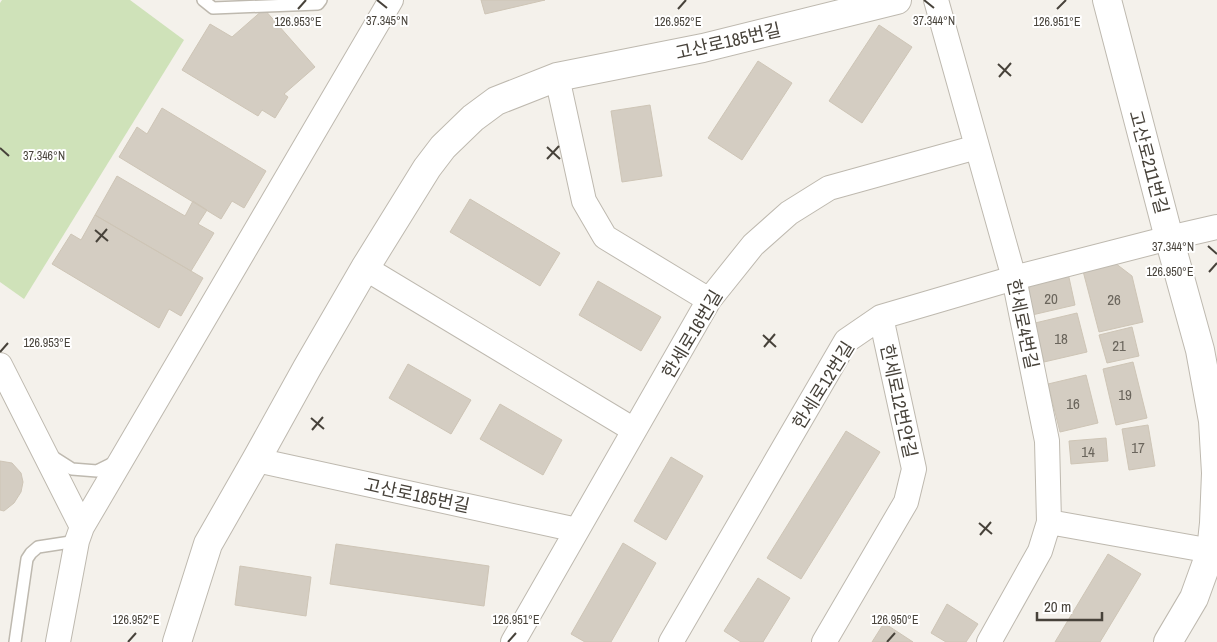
<svg xmlns="http://www.w3.org/2000/svg" width="1217" height="642" font-family="'Archivo Narrow','Noto Sans KR',sans-serif">
<rect width="100%" height="100%" fill="#f4f1eb"/>
<path fill="#cfe2b9" d="M 2,0 L 130,0 L 184,40 L 24,299 L 0,282 L 0,3 Z"/>
<path fill="#d4cdc2" stroke="#cec5b6" d="M 481,0 L 545,0 L 485,14 Z
M 264,9 L 315,67 L 284,94 L 288,97 L 275,118 L 262,110 L 258,116 L 182,70 L 210,24 L 232,37 Z
M 879,25 L 912,47 L 862,123 L 829,101 Z
M 758,61 L 792,83 L 742,160 L 708,138 Z
M 650,105 L 662,176 L 622,182 L 611,111 Z
M 162,108 L 266,171 L 244,208 L 232,201 L 221,219 L 119,157 L 137,127 L 147,134 Z
M 117,176 L 185,216 L 193,201 L 207,210 L 198,224 L 214,233 L 191,271 L 95,215 Z
M 470,199 L 560,253 L 540,286 L 450,232 Z
M 95,215 L 203,278 L 181,316 L 169,309 L 159,328 L 52,264 L 71,234 L 81,240 Z
M 1115,263 L 1132,276 L 1143,322 L 1099,332 L 1083,271 Z
M 1068,273 L 1075,305 L 1032,315 L 1027,292 L 1033,282 Z
M 598,281 L 661,317 L 641,351 L 579,315 Z
M 1077,313 L 1087,352 L 1044,362 L 1035,323 Z
M 1132,327 L 1139,356 L 1107,363 L 1099,335 Z
M 1133,362 L 1147,418 L 1116,425 L 1103,369 Z
M 408,364 L 471,400 L 451,434 L 389,398 Z
M 1086,375 L 1098,423 L 1060,432 L 1048,384 Z
M 500,404 L 562,440 L 543,475 L 480,439 Z
M 1148,425 L 1155,466 L 1129,470 L 1122,429 Z
M 846,431 L 880,452 L 801,579 L 767,558 Z
M 1106,438 L 1108,461 L 1071,464 L 1069,441 Z
M 671,457 L 703,476 L 666,540 L 634,521 Z
M 0,461 L 12,463 L 21,473 L 23,482 L 21,492 L 14,503 L 4,511 L 0,510 Z
M 623,543 L 656,563 L 611,642 L 585,642 L 571,634 Z
M 336,544 L 489,566 L 484,606 L 330,584 Z
M 1108,554 L 1141,574 L 1100,642 L 1055,642 Z
M 240,566 L 311,577 L 306,616 L 235,605 Z
M 758,578 L 790,598 L 763,642 L 741,642 L 724,631 Z
M 947,604 L 978,624 L 966,642 L 946,642 L 931,633 Z
M 884,623 L 913,642 L 872,642 Z"/>
<g fill="none" stroke-linecap="round" stroke-linejoin="round">
<g stroke="#beb9af" stroke-width="14">
<path id="service" d="M 203,0 L 213,8 L 318,4 L 321,0
M 50,455 L 72,469 L 97,471 L 115,462
M 15,642 L 27,559 L 31,553 L 38,547 L 77,541"/>
</g>
<g stroke="#beb9af" stroke-width="26">
<path id="minor" d="M 936,0 L 1014,278 L 1047,441 L 1049,522 L 1040,551 L 989,642
M 557,77 L 584,201 L 605,237 L 709,300
M 365,268 L 634,430
M 0,365 L 82,527
M 256,460 L 577,530
M 1049,522 L 1217,552
M 58,642 L 77,541 L 82,527 L 391,0
M 513,642 L 709,300 L 753,245 L 789,213 L 829,188 L 977,147
M 671,642 L 846,341 L 881,317 L 1014,278 L 1169,238 L 1217,227
M 824,642 L 906,502 L 914,469 L 881,317"/>
</g>
<g stroke="#beb9af" stroke-width="30">
<path id="tertiary" d="M 1107,0 L 1169,238 L 1200,350 L 1213,421 L 1216,473 L 1214,523 L 1211,551 L 1194,598 L 1168,642
M 177,642 L 208,544 L 256,460 L 307,368 L 365,268 L 427,168 L 443,147 L 473,118 L 496,101 L 557,77 L 703,48 L 897,0"/>
</g>
<use href="#service" stroke="#fff" stroke-width="11"/>
<use href="#minor" stroke="#fff" stroke-width="24"/>
<use href="#tertiary" stroke="#fff" stroke-width="28"/>
</g>
<path fill="none" stroke="#47423a" stroke-width="2" d="M 377,0 L 387,8M 924,0 L 934,8M 298,9 L 306,0M 678,9 L 686,0M 1057,9 L 1066,0M 998,64 L 1011,76M 999,77 L 1011,63M 547,147 L 560,159M 0,148 L 9,156M 547,159 L 559,146M 95,230 L 108,241M 96,242 L 107,229M 1208,246 L 1217,254M 1209,272 L 1217,263M 763,335 L 776,347M 764,347 L 775,334M 0,352 L 8,343M 311,418 L 324,429M 312,430 L 323,417M 979,523 L 992,534M 980,535 L 991,522M 128,642 L 136,633M 508,642 L 516,633M 887,642 L 895,633"/>
<g text-anchor="middle" dominant-baseline="central" stroke-width="4" stroke-linejoin="round" paint-order="stroke">
<g font-size="15" fill="#6a655c">
<text x="1051" y="298">20</text>
<text x="1114" y="299">26</text>
<text x="1061" y="338">18</text>
<text x="1119" y="345">21</text>
<text x="1125" y="394">19</text>
<text x="1073" y="403">16</text>
<text x="1138" y="447">17</text>
<text x="1088" y="451">14</text>
</g>
<g font-size="18" fill="#47423a" stroke="#fff">
<text transform="translate(728 41) rotate(-13)">고산로185번길</text>
<text transform="translate(1149 162) rotate(75)">고산로211번길</text>
<text transform="translate(1023 324) rotate(78)">한세로4번길</text>
<text transform="translate(692 334) rotate(-59)">한세로16번길</text>
<text transform="translate(823 385) rotate(-58)">한세로12번길</text>
<text transform="translate(899 401) rotate(78)">한세로12번안길</text>
<text transform="translate(417 495) rotate(12)">고산로185번길</text>
</g>
</g>
<g font-size="12" text-anchor="middle" fill="#47423a" stroke="#fff" stroke-width="4" stroke-linejoin="round" paint-order="stroke">
<text x="387" y="25">37.345°N</text>
<text x="934" y="25">37.344°N</text>
<text x="298" y="26">126.953°E</text>
<text x="678" y="26">126.952°E</text>
<text x="1057" y="26">126.951°E</text>
<text x="44" y="160">37.346°N</text>
<text x="1173" y="251">37.344°N</text>
<text x="1170" y="276">126.950°E</text>
<text x="47" y="347">126.953°E</text>
<text x="136" y="624">126.952°E</text>
<text x="516" y="624">126.951°E</text>
<text x="895" y="624">126.950°E</text>
</g>
<path d="M1037 612v8h65v-8" fill="none" stroke="#47423a" stroke-width="2.5"/>
<text x="1044" y="612" font-size="15" fill="#47423a" stroke="#ffffff" stroke-width="4" paint-order="stroke">20 m</text>
</svg>
